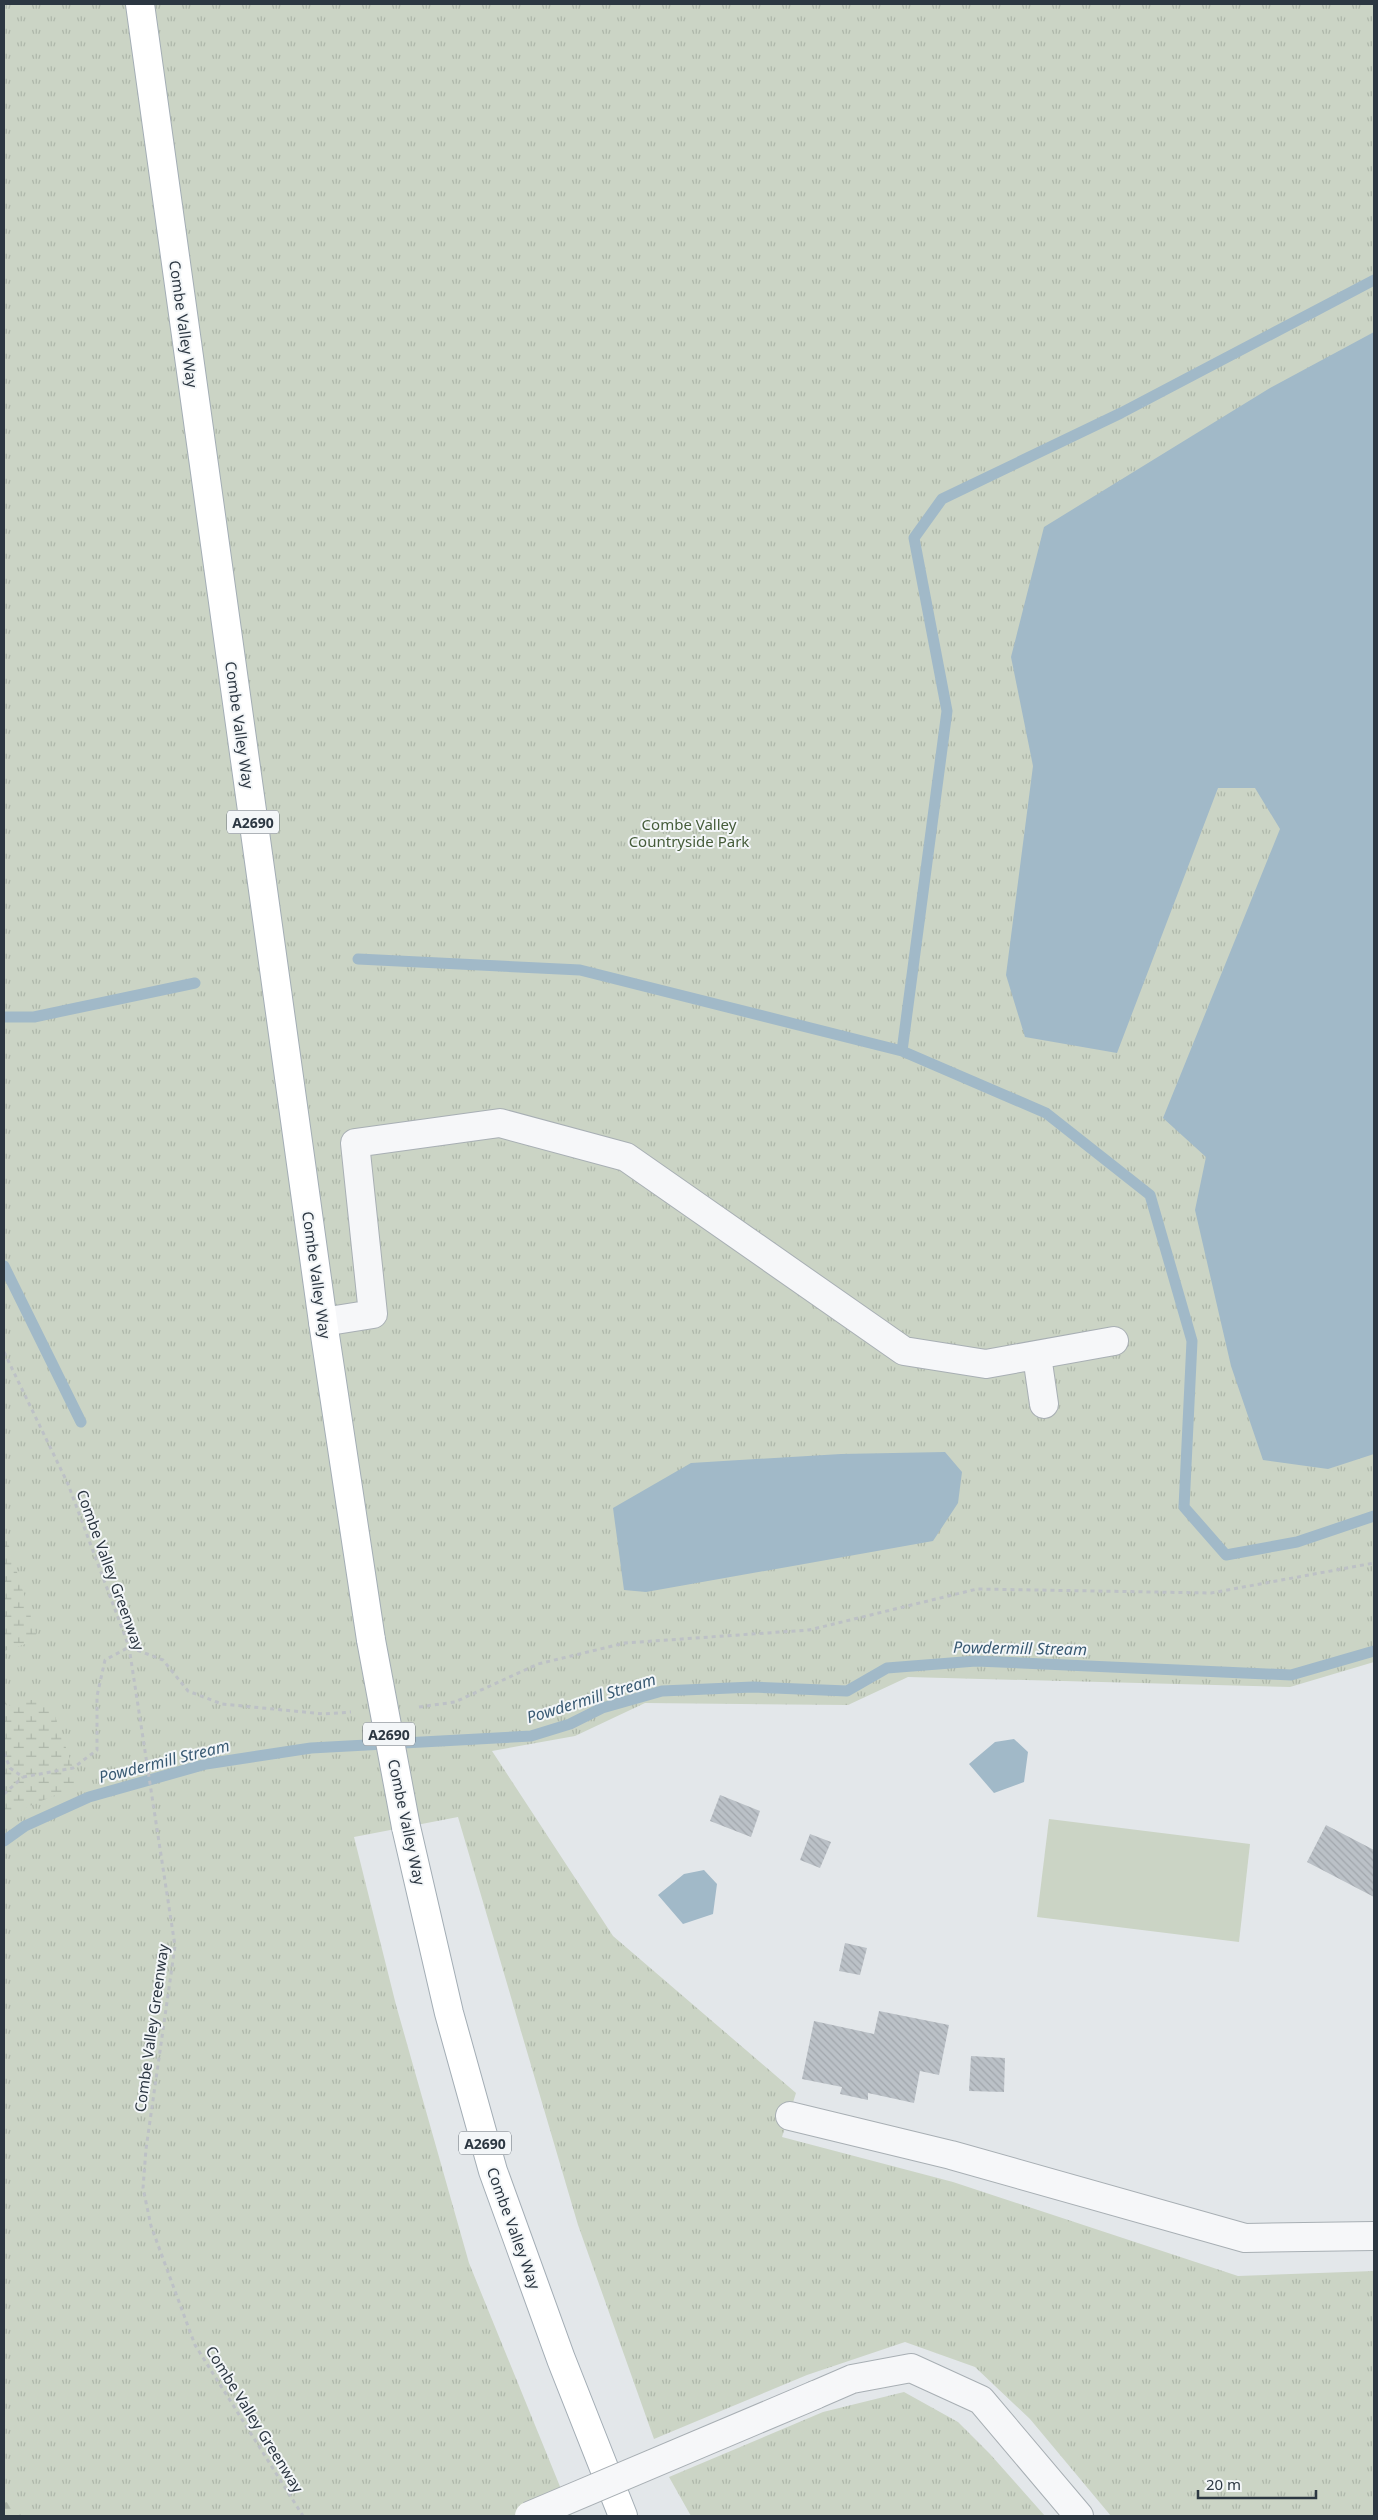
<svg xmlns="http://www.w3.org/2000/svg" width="1378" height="2520" font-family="'Noto Sans',sans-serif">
<defs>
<pattern id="grass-tufts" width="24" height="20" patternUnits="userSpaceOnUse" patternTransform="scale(1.25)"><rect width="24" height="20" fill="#cbd4c5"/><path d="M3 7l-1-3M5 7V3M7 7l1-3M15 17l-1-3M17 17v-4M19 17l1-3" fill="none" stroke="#aeb7aa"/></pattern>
<pattern id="forest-firs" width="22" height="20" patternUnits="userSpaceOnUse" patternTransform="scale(1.25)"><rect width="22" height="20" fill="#cbd4c5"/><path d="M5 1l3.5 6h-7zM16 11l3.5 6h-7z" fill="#aeb7aa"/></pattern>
<pattern id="wetland-marsh" width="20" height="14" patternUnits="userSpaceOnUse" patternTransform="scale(1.25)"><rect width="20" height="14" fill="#cbd4c5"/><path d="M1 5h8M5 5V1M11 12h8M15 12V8" fill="none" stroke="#aeb7aa"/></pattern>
<pattern id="building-back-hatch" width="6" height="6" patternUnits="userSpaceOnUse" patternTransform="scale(1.25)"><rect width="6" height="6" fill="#bbc1c7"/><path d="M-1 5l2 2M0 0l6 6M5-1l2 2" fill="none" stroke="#a1a6ac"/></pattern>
</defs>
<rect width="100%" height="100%" fill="#e3e7ea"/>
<path fill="url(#grass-tufts)" d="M 4,4 L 1374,4 L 1374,1662 L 1290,1687 L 908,1677 L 848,1705 L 645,1703 L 575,1736 L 492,1751 L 613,1936 L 796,2093 L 782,2137 L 953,2182 L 1238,2276 L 1374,2271 L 1374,2516 L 1111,2516 L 1030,2419 L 975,2367 L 905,2342 L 807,2375 L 654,2439 L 578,2225 L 458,1817 L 354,1837 L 396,2005 L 469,2263 L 572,2516 L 4,2516 Z
M 904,2392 L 958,2422 L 990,2454 L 1045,2516 L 691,2516 L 669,2477 L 823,2412 Z"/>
<path fill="url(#forest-firs)" d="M 4,2501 L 35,2516 L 4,2516 Z"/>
<path fill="url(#wetland-marsh)" d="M 4,1530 L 38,1640 L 4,1651 Z
M 48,1696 L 79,1785 L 18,1811 L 4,1821 L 4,1697 L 7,1706 Z"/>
<path fill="#cbd4c5" d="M 1049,1819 L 1250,1844 L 1239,1942 L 1037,1917 Z"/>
<path fill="#a1b9c8" d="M 1374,332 L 1374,1454 L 1328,1469 L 1263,1460 L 1231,1366 L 1195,1210 L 1206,1157 L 1163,1118 L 1280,829 L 1255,788 L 1218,788 L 1117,1053 L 1025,1037 L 1006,975 L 1033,766 L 1011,657 L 1044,527 L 1270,388 Z
M 945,1452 L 962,1472 L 958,1503 L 933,1541 L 646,1592 L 624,1590 L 613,1508 L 691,1463 L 841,1454 Z
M 1014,1739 L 1028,1752 L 1024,1782 L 994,1793 L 969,1764 L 995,1742 Z
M 704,1870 L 717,1884 L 713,1914 L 683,1924 L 658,1895 L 684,1874 Z"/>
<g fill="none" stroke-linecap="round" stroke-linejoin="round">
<path stroke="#a1b9c8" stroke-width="11" d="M 358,959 L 580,970 L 902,1051 L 1046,1113 L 1150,1195 L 1192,1341 L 1184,1507 L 1226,1555 L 1297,1542 L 1374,1516
M 4,1017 L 34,1017 L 195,983
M 902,1051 L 947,711 L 914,538 L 942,499 L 1121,413 L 1374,280
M 4,1266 L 81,1422
M 4,1841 L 25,1826 L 89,1797 L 206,1764 L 311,1748 L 531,1736 L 570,1724 L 602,1708 L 662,1691 L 753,1687 L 847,1691 L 887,1668 L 976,1661 L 1291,1675 L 1374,1651"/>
</g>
<path fill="url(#building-back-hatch)" d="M 720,1795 L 760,1811 L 751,1837 L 710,1821 Z
M 1326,1825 L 1374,1850 L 1374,1897 L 1307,1862 Z
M 810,1834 L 831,1842 L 820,1868 L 800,1860 Z
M 845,1943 L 867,1948 L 860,1975 L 839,1971 Z
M 879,2011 L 949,2025 L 939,2075 L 920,2071 L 914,2103 L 868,2093 L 868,2100 L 840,2094 L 842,2087 L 802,2079 L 814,2021 L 874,2034 Z
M 971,2056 L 1005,2058 L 1004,2092 L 969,2091 Z"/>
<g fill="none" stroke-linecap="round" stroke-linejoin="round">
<g stroke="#a8afb4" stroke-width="30">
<path id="minor" d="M 323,1322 L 373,1314 L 355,1143 L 500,1123 L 626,1157 L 904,1351 L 986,1364 L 1114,1341
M 1037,1356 L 1044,1404
M 790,2116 L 951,2155 L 1245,2238 L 1374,2236
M 815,2395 L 852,2379 L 911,2368 L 981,2400 L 1079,2516"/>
</g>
<g stroke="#a3adb5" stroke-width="30">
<path id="major" d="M 140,4 L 323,1322 L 371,1640
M 406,1827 L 449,2013 L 493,2171 L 561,2359 L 623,2516"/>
</g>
<path stroke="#bdc1c6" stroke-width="3" stroke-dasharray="4 4" stroke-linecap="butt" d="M 4,1352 L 68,1484 L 129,1647 L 175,1946 L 146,2149 L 143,2188 L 151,2226 L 195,2345 L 303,2516
M 419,1707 L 455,1702 L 538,1664 L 625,1643 L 809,1630 L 977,1589 L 1211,1593 L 1374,1563
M 4,1753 L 10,1768 L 23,1777 L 73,1768 L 97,1750 L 97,1696 L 105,1660 L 129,1647 L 163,1660 L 188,1691 L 222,1704 L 324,1714 L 351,1712
M 4,1794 L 23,1777"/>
<use href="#minor" stroke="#f6f7f9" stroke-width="28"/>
<use href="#major" stroke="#fff" stroke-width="28"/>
<g stroke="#a8afb4" stroke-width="30" stroke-linecap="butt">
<path id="minor-bridge" d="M 529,2516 L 815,2395"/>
</g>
<g stroke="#a3adb5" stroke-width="30" stroke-linecap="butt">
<path id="major-bridge" d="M 371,1640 L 406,1827"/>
</g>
<use href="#minor-bridge" stroke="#f6f7f9" stroke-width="28"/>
<use href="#major-bridge" stroke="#fff" stroke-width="28"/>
</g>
<g text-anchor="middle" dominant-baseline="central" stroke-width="4" stroke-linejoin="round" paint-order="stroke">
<g fill="#f3f6f8" stroke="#687079" stroke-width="1">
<rect x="227" y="810.5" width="52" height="23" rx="4"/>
<rect x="363" y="1722.5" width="52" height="23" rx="4"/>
<rect x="459" y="2131.5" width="52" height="23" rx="4"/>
</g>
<g font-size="14" font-weight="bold" fill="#2c3742">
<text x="253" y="822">A2690</text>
<text x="389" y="1734">A2690</text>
<text x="485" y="2143">A2690</text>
</g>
<g font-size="15" fill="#2c3742" stroke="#f3f6f8">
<text transform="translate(184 324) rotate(82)">Combe Valley Way</text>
<text transform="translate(240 725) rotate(82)">Combe Valley Way</text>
<text transform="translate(317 1275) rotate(82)">Combe Valley Way</text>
<text transform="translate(111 1570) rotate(70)">Combe Valley Greenway</text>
<text transform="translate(407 1822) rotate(78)">Combe Valley Way</text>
<text transform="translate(151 2028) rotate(-82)">Combe Valley Greenway</text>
<text transform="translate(514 2228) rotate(70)">Combe Valley Way</text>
<text transform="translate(255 2419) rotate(58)">Combe Valley Greenway</text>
</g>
<g font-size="15" fill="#455c3a" stroke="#f3f6f8">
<text x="689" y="824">Combe Valley<tspan x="689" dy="17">Countryside Park</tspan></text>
</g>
<g font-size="16" font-style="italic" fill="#395a73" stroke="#f3f6f8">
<text transform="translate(1020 1648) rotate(1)">Powdermill Stream</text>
<text transform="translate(591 1698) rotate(-17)">Powdermill Stream</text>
<text transform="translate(164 1761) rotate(-14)">Powdermill Stream</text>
</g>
</g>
<rect width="1378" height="2520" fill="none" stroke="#2c3742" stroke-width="10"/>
<path d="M1198 2490v8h118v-8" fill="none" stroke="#2c3742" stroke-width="2.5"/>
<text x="1206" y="2490" font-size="15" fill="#2c3742" stroke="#f3f6f8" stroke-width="4" paint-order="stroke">20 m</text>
</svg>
